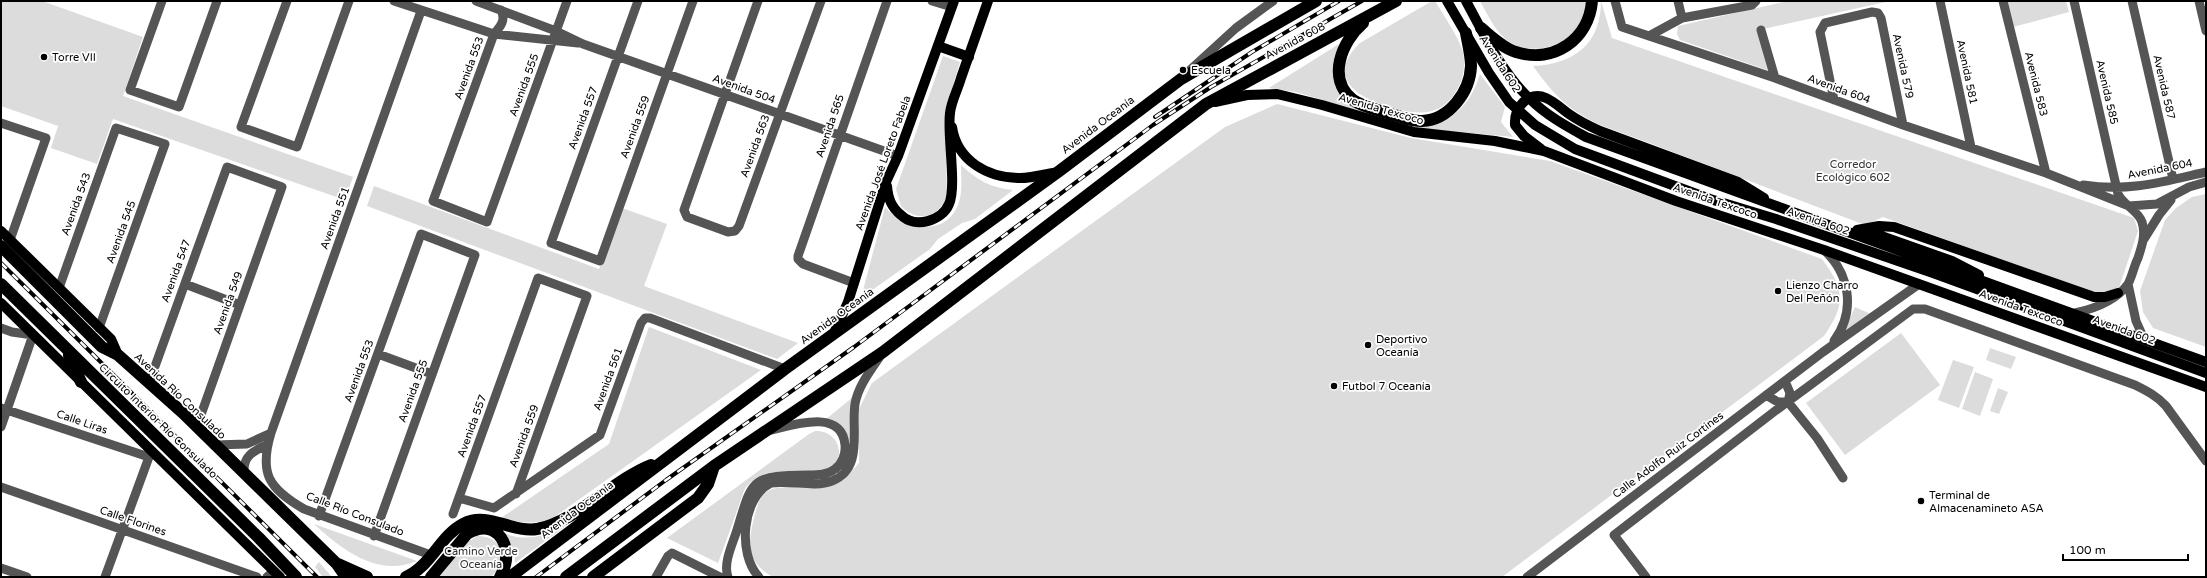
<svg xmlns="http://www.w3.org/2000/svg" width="2207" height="578" font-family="'Varela Round',sans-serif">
<rect width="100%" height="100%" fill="#fff"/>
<path fill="#dcdcdc" d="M 1,1 L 42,1 L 143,37 L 123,96 L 353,177 L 345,200 L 113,119 L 97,164 L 51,148 L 58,126 L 1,106 Z
M 1432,1 L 1435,1 C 1444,16 1456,33 1462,49 C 1466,62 1464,77 1458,88 C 1442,119 1415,115 1387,106 C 1353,96 1327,75 1360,43 Z
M 1480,1 L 1587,1 C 1586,38 1542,60 1511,43 C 1496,34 1488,15 1480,1 Z
M 1601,1 L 1612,38 L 2134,218 L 2138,231 L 2119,288 L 2101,295 L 1883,217 L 1865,225 C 1776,192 1689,157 1600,125 C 1567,109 1554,95 1533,66 C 1574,64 1601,44 1601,1 Z
M 1788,1 L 1890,1 L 1759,30 L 1770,71 L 1680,40 L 1677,34 L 1678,26 Z
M 2006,1 L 2066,1 L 2069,12 L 2013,27 Z
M 1339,44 L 1334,58 L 1334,72 L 1369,114 L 1296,92 L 1269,88 Z
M 943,56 L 960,62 L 945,112 L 947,195 C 940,218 917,223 901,206 L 896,189 Z
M 1480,74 L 1505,107 L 1501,122 L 1513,137 L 1417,128 C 1453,121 1469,108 1480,74 Z
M 1277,104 L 1411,138 L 1550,161 L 1822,259 C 1845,290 1846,304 1824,336 L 1502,577 L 773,577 C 744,561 748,542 755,514 C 758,505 759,497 768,491 C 775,487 783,488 791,487 C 808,487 831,490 845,479 C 850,474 854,468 859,463 L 859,409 L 872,383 L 1225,127 Z
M 961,165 C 977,180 991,188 1013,190 L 975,219 L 962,223 L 938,239 L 930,249 L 861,298 L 885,207 C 903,229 945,238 958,205 C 963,192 961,178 961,165 Z
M 374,186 L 599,269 L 622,208 L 667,224 L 644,286 L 798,343 L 777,359 L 367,206 Z
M 2206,194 L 2206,347 L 2153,328 L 2143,312 L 2140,291 L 2165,220 L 2176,208 L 2192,197 Z
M 1855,307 L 1871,314 L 1843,334 Z
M 649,327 L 761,370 L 553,518 C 534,525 520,523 501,518 L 609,444 Z
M 1901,333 L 1940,385 L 1845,455 L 1806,403 Z
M 1990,348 L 2016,357 L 2011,369 L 1986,360 Z
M 1953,360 L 1974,367 L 1959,408 L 1938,400 Z
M 1975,372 L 1993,379 L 1980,416 L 1962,409 Z
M 1998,388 L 2008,392 L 1999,414 L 1990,411 Z
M 853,397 L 851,445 L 847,436 L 825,420 Z
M 815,431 C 842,430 849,465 822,472 C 797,478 768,461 747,486 C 743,490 741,500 739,505 C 732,525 725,544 718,563 L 667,538 L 809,434 Z
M 314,524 L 417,561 C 378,578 341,549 314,524 Z
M 566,526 L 515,563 L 514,550 L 502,532 C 523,543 546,536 566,526 Z
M 477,536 C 504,536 509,560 491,577 L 439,577 L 468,542 Z
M 319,562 L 332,577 L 323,577 L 315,567 Z"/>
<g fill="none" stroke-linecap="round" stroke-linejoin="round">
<path stroke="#555" stroke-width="9" d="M 162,1 L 130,90 L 179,107 L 217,1
M 287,1 L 241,127 L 297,147 L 349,1
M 394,1 L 494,34 L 578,43
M 476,1 L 556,31 L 583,44 L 898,156
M 638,1 L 551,243 L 600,261 L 693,1
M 758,1 L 684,210 L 687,217 L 728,232 L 735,231 L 739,226 L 821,1
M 932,1 L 952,7
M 1615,1 L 1622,27 L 1775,78 L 1903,125 L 2046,173 L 2129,206 L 2157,204 L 2189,187 L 2206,182
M 1678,1 L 1682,18
M 1940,1 L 1971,147
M 2003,1 L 2046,173
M 2074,1 L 2118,194 C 2124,206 2138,210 2142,222 C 2146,234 2142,246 2138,258 C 2134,266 2132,277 2128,284 C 2116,301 2093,309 2075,313
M 2132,1 L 2173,179
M 2199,1 L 2206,31
M 501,10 C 506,20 501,26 494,34 L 433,201 L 487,222 L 567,1
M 421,11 L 271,433 C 259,473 268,488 304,509 L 428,554
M 1761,30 L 1775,78
M 1649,36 L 1682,18 L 1752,5 L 1756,1
M 1190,70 L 1236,28 L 1273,1
M 1834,100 L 1820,32 L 1825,23 L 1872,12 L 1878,13 L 1881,18 L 1903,125
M 1,123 L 46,138 L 10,240
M 2083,185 C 2129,192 2162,182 2206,172
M 2144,239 L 2159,215 L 2171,200
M 1824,250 C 1850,274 1856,311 1834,341
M 854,283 L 803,264 L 798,259 L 798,256 L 887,1
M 185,284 L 240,305
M 2128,284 L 2136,321 L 2144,339
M 59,288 L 116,128 L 165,144 L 99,328
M 1,328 L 12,332 L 33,335 L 1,427
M 378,354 L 432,374
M 1785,381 L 1790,393 L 1788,402 L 1817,438 L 1843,478
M 149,383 L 227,167 L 282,187 L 197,426
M 1766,395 L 1778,402 L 1788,402
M 1,408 L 149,457 L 154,454
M 214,445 L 247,444 L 271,433
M 244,473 C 243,456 253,451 267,445
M 1,487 L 257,577
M 459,498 L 494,508 L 600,435 L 641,323 L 645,318 L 650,318 L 785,369
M 453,514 L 538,278 L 587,296 L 516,494
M 319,516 L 421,234 L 475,255 L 374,536
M 1,568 L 27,577
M 105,577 L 149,457
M 267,577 L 274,571
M 656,577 L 668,556 L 672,553 L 720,577
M 728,577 C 723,564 732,545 736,533 C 753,478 749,476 809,475 C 818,475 827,475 835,469 C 842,464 846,454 845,445 C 842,408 793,425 771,430
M 759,577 C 737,554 742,497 771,483 C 791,480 814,488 832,481 C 864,469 851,429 855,404 C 858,386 871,370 881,355
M 1527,577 L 1823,352 L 1919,284
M 1646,577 L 1614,535 L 1775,411 L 1913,309 L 1925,309 L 2135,385 C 2147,391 2157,396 2166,406 L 2206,461"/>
<path stroke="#000" stroke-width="10" d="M 1447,1 L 1489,73 L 1509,102 L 1535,125 L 1575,149 L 1710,199 L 1776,219 L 1933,273 L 2206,373
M 1466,1 C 1484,34 1502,73 1530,99 C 1546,115 1566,126 1586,137 L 2206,362
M 938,46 L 969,57
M 1215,102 L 1247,95 L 1277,94 L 1322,105 L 1414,132 L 1495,141 L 1544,151 L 1676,201 L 1824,250 L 2206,387
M 952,127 C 957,161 988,178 1020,178 C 1032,178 1046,174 1058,172
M 1541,149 L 1524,136 L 1515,125 C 1514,108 1528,90 1546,98 C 1555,102 1562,109 1569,114 C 1579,121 1589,126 1600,131 L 1738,182 L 1764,198
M 887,186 C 888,198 891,207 901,215 C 915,229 942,221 949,204 C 957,186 947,136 950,113 C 951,102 958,89 961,78 C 970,53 979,27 988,1
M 1857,230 L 1879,226 L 1894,227 L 2094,297 L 2105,297 L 2118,293
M 1,231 L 111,339 L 118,355
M 1862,231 L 1870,232 L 1952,261 L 1979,275
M 1,303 L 280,577
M 834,333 L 848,302 L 886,182 L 898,156 L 954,1"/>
<path stroke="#000" stroke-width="12" d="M 1363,23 C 1342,41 1326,79 1353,100 C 1363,107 1378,110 1390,114 C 1400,116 1412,122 1422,121 C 1449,120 1470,92 1471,66 C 1471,56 1468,44 1466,33
M 1481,28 C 1492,37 1503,48 1516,52 C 1554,64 1589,39 1592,1
M 1,246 L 102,347 L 118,355 L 183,413 L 337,564 L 346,577
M 1,284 L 259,538 L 296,577
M 69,355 L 81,382
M 338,564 L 367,577
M 406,577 C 431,566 440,536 463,524 C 487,511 512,533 537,529 C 576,522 613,480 651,465
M 431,577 L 467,534 C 497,515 517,549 500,577
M 510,577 L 785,369 L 1058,172 L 1181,79 L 1316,1
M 566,577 L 714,466 L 883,352 L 1206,104 L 1396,1
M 593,577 L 698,498 L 708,484 L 714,466"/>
<g stroke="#000" stroke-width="4">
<path id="rail" d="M 1155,117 L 1252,52 L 1339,1
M 1,263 L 317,577
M 536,577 L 666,480 L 854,347 L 1153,125 L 1211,87 L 1362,1"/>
</g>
<use href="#rail" stroke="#fff" stroke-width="2.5" stroke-dasharray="8" stroke-linecap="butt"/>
</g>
<g fill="#000" stroke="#fff" stroke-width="1.5">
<circle cx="44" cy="57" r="4"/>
<circle cx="1183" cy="70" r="4"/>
<circle cx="1778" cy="291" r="4"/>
<circle cx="1368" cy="345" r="4"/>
<circle cx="1334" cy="386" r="4"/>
<circle cx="1921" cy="501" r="4"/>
</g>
<g text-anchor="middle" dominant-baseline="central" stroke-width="3.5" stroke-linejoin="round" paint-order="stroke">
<g font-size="11" fill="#000" stroke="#fff">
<text transform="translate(1295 41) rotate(-28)">Avenida 608</text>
<text transform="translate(1500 64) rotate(57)">Avenida 602</text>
<text transform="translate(1903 66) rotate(78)">Avenida 579</text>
<text transform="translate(469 68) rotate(-70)">Avenida 553</text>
<text transform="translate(1967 72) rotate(78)">Avenida 581</text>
<text transform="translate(2036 84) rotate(76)">Avenida 583</text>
<text transform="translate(524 85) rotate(-70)">Avenida 555</text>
<text transform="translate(2164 87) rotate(77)">Avenida 587</text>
<text transform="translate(744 89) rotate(20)">Avenida 504</text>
<text transform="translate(1839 89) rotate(20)">Avenida 604</text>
<text transform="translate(2107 92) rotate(77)">Avenida 585</text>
<text transform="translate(1381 109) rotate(16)">Avenida Texcoco</text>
<text transform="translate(583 118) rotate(-70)">Avenida 557</text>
<text transform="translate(1098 125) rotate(-37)">Avenida Oceanía</text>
<text transform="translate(830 126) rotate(-71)">Avenida 565</text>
<text transform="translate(635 127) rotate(-70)">Avenida 559</text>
<text transform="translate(755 146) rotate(-70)">Avenida 563</text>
<text transform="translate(883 163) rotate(-70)">Avenida José Loreto Fabela</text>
<text transform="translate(2160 169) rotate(-11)">Avenida 604</text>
<text transform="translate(1715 201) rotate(19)">Avenida Texcoco</text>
<text transform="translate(76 204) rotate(-70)">Avenida 543</text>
<text transform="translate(335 218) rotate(-70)">Avenida 551</text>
<text transform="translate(1818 221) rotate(19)">Avenida 602</text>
<text transform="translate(121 232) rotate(-70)">Avenida 545</text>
<text transform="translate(176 271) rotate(-70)">Avenida 547</text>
<text transform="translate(228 303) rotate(-70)">Avenida 549</text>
<text transform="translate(2021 308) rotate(20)">Avenida Texcoco</text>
<text transform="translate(837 316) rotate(-36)">Avenida Oceanía</text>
<text transform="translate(2124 330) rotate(20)">Avenida 602</text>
<text transform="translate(359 371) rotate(-70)">Avenida 553</text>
<text transform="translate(608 379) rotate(-70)">Avenida 561</text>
<text transform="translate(413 391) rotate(-70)">Avenida 555</text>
<text transform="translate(180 396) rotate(43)">Avenida Río Consulado</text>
<text transform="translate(158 421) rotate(44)">Circuito Interior Río Consulado</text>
<text transform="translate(82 422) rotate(19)">Calle Liras</text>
<text transform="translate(472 426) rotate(-70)">Avenida 557</text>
<text transform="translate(524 436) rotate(-70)">Avenida 559</text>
<text transform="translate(1668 455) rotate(-37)">Calle Adolfo Ruiz Cortines</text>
<text transform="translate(577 510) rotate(-37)">Avenida Oceanía</text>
<text transform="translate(355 514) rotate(21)">Calle Río Consulado</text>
<text transform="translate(133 521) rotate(19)">Calle Florines</text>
</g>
<g font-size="11" fill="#000" stroke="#fff" text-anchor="start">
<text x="52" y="57">Torre VII</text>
<text x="1191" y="70">Escuela</text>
<text x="1786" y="285">Lienzo Charro<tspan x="1786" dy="13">Del Peñón</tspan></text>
<text x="1376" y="339">Deportivo<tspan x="1376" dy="13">Oceanía</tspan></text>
<text x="1342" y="386">Futbol 7 Oceanía</text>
<text x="1929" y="495">Terminal de<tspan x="1929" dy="13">Almacenamineto ASA</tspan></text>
</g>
<g font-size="11" fill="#333" stroke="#fff">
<text x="1853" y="164">Corredor<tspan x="1853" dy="13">Ecológico 602</tspan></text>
<text x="481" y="551">Camino Verde<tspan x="481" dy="13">Oceanía</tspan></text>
</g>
</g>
<rect width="2207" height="578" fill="none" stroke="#000000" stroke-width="4"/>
<path d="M2063 554v6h125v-6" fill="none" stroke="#000000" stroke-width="2"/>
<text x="2069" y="554" font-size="12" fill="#000000" stroke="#ffffff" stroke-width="3" paint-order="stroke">100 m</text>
</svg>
